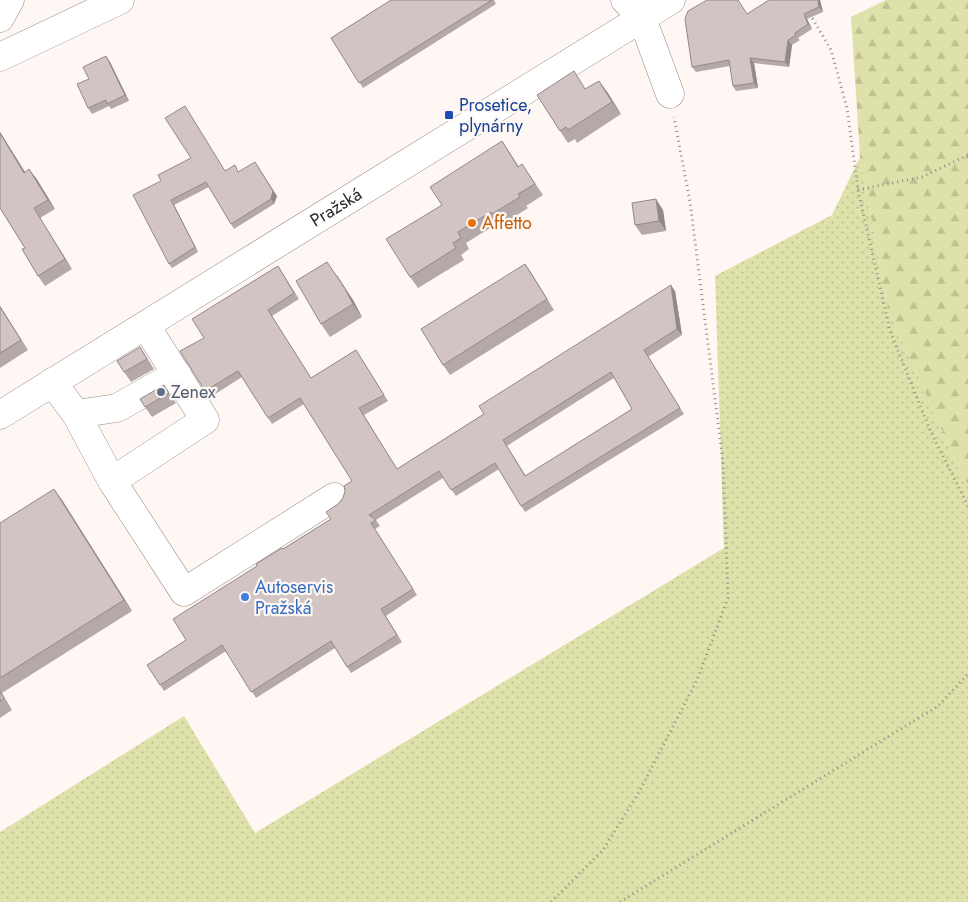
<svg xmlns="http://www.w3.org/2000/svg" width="968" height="902" font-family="Jost,sans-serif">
<defs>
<pattern id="grass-dots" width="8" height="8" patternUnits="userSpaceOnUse" patternTransform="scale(1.25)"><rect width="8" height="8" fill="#dee1a9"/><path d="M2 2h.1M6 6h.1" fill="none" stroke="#bfc191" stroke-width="1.8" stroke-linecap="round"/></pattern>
<pattern id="forest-firs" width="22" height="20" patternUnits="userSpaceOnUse" patternTransform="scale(1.25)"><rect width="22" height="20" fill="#dee1a9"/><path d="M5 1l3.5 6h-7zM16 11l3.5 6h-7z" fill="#bfc191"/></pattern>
</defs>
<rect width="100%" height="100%" fill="#fef7f3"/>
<path fill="url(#grass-dots)" d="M 860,157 L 888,308 L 964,481 L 968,483 L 968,902 L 0,902 L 0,832 L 184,716 L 255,833 L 724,548 L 715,276 L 832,215 Z"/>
<path fill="url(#forest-firs)" d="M 886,0 L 968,0 L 968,483 L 964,481 L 888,308 L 860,157 L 851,17 Z"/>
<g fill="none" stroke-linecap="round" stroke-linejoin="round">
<g stroke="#968c86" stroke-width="29">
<g id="minor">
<path d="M 625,0 L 642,18 L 670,94"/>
<path d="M 0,18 L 10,0"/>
<path d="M 0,57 L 120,0"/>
<path d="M 52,382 L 76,414 L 112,481 L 184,592 L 334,497"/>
<path d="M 76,414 L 117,408 L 177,374"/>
<path id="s1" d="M 0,415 L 671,0"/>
<path d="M 112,481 L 205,420 L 146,326"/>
</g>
</g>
<path stroke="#928d8a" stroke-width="3" stroke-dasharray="1 4" stroke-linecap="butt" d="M 810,14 L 831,50 L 847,108 L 858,190 L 890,331 L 930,430 L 968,506
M 858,190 L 922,177 L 968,155
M 551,902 L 603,850 L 639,792 L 697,680 L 728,598 L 723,462 L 690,202 L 674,117
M 620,902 L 938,706 L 968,674"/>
<use href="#minor" stroke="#fff" stroke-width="28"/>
</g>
<path fill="#b4a9a8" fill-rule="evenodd" d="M 391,0 L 494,0 L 496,4 L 363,88 L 331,38 Z
M 820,0 L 823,12 L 807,19 L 812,29 L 798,38 L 800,40 L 792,45 L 789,67 L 754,63 L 758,88 L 736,91 L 733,86 L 730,66 L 696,72 L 692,67 L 747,14 Z
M 110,62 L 129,101 L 111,109 L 109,106 L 92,114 L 88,108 L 89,79 Z
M 599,81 L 621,114 L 577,143 L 575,139 L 568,143 L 560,131 Z
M 0,132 L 25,172 L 36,178 L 55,209 L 40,218 L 72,269 L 45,286 L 38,276 L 25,248 L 0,208 Z
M 502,141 L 519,167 L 522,164 L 543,195 L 526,206 L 528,208 L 500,226 L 498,223 L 466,243 L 469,249 L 461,255 L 464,260 L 418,288 L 410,277 L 442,205 Z
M 225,171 L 239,172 L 277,196 L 274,204 L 234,229 L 209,187 L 174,205 L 198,252 L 172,268 L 169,264 L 161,181 Z
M 663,210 L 666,231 L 642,235 L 635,225 Z
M 525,264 L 554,310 L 450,375 L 443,365 Z
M 278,266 L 299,299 L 272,316 L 311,378 L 356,350 L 388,401 L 364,415 L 397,469 L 484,414 L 675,291 L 682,335 L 648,357 L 684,414 L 525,512 L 499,469 L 456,496 L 443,478 L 376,520 L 380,526 L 375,529 L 417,595 L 386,616 L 402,642 L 351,673 L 335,648 L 256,698 L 226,651 L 164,691 L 160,685 L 186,640 L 283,549 L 331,519 L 338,504 L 343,498 L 352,481 L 304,404 L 272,424 L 242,377 L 209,398 L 205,391 L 204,338 ZM 614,378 L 632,409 L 526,476 L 507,446 Z
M 337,275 L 353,300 L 362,317 L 330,337 L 321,324 Z
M 0,306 L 28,350 L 0,368 Z
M 140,347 L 154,369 L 131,382 L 124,372 Z
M 164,385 L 176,403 L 152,417 L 145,407 Z
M 62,500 L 132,611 L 2,693 L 12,710 L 0,718 L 0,523 Z"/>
<path fill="#928988" d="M 818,0 L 820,0 L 823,12 L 819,7 Z
M 804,14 L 807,19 L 812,29 L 808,24 Z
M 788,40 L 792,45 L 789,67 L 785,62 Z
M 106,56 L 110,62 L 129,101 L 125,95 Z
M 750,58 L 754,63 L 758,88 L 754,83 Z
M 599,81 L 608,93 L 621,114 L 612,102 Z
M 0,132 L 31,182 L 24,173 L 0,133 Z
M 502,141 L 510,153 L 526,179 L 518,167 Z
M 255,162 L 277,196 L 274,204 L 271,199 Z
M 29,169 L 36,178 L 55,209 L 48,200 Z
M 656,199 L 663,210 L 666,231 L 659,221 Z
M 171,200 L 174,205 L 198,252 L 195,247 Z
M 34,208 L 40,218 L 72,269 L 65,259 Z
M 327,262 L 353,300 L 362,317 L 353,304 Z
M 525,264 L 532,274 L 554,310 L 547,299 Z
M 671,285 L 675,291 L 682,335 L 677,329 Z
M 0,306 L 28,350 L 0,307 Z
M 54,489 L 62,500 L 132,611 L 124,600 Z"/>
<path fill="#d1c4c3" stroke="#928988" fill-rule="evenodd" d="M 391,0 L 492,0 L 359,83 L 331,38 Z
M 707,0 L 738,0 L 747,14 L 769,0 L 818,0 L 819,7 L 804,14 L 808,24 L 795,33 L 796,35 L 788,40 L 785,62 L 750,58 L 754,83 L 733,86 L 729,60 L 692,67 L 685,19 L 688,11 Z
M 106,56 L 125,95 L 107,104 L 106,100 L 88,108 L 77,84 L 89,79 L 83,67 Z
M 574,71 L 585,89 L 599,81 L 612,102 L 568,130 L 566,127 L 560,131 L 537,95 Z
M 185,106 L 225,171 L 235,165 L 238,172 L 255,162 L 273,191 L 271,199 L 231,224 L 206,182 L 171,200 L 195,247 L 169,264 L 133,195 L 161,181 L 158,175 L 191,158 L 165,118 Z
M 0,133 L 24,173 L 29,169 L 48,200 L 34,208 L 65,259 L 38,276 L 22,249 L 25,248 L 0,208 Z
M 502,141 L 518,167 L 522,164 L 535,184 L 518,194 L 520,197 L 492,214 L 491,212 L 458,232 L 461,238 L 453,243 L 456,248 L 410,277 L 386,239 L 442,205 L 430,187 Z
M 656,199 L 659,221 L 635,225 L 632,203 Z
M 327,262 L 344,287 L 353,304 L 321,324 L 296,281 Z
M 525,264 L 547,299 L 443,365 L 421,329 Z
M 278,266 L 294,293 L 268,310 L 311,378 L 356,350 L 384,395 L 359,408 L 397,469 L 484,414 L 479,406 L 671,285 L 677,329 L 644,350 L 680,408 L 521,506 L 495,463 L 451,490 L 439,471 L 369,515 L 376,520 L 371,523 L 413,589 L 381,609 L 397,635 L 347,667 L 331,641 L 251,692 L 222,645 L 160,685 L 147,665 L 186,640 L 173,619 L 257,566 L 256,564 L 282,548 L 283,549 L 331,519 L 326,512 L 338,504 L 343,498 L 345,491 L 344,486 L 352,481 L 300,398 L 268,418 L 238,371 L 205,391 L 180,351 L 204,338 L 192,319 ZM 611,372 L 632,409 L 525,476 L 503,440 Z
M 0,307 L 21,340 L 0,353 Z
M 140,347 L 147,359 L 124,372 L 117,361 Z
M 164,385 L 169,393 L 145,407 L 140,399 Z
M 54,489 L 124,600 L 0,678 L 0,523 Z
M 0,691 L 4,698 L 0,701 Z"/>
<rect fill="#1a4fb4" stroke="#fef7f3" stroke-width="2" x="444" y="110" width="10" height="10" rx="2.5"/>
<circle fill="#e8710a" stroke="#fef7f3" stroke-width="2" cx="472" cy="223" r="5"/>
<circle fill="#5c6f8a" stroke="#fef7f3" stroke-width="2" cx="161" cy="392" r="5"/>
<circle fill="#3f7fe0" stroke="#fef7f3" stroke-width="2" cx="245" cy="597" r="5"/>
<g text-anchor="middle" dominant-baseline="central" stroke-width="4.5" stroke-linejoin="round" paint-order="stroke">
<g font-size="18" fill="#164399" stroke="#fef7f3" text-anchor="start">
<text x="459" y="105">Prosetice,<tspan x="459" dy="21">plynárny</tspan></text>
</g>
<g font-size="18" fill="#2b2725" stroke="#fef7f3">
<text stroke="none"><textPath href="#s1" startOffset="395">Pražská</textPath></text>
</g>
<g font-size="18" fill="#c56008" stroke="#fef7f3" text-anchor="start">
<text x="482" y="223">Affetto</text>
</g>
<g font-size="18" fill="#4e5e75" stroke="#fef7f3" text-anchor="start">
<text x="171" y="392">Zenex</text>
</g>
<g font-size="18" fill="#366cbe" stroke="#fef7f3" text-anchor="start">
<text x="255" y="587">Autoservis<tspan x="255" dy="21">Pražská</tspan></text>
</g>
</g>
</svg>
